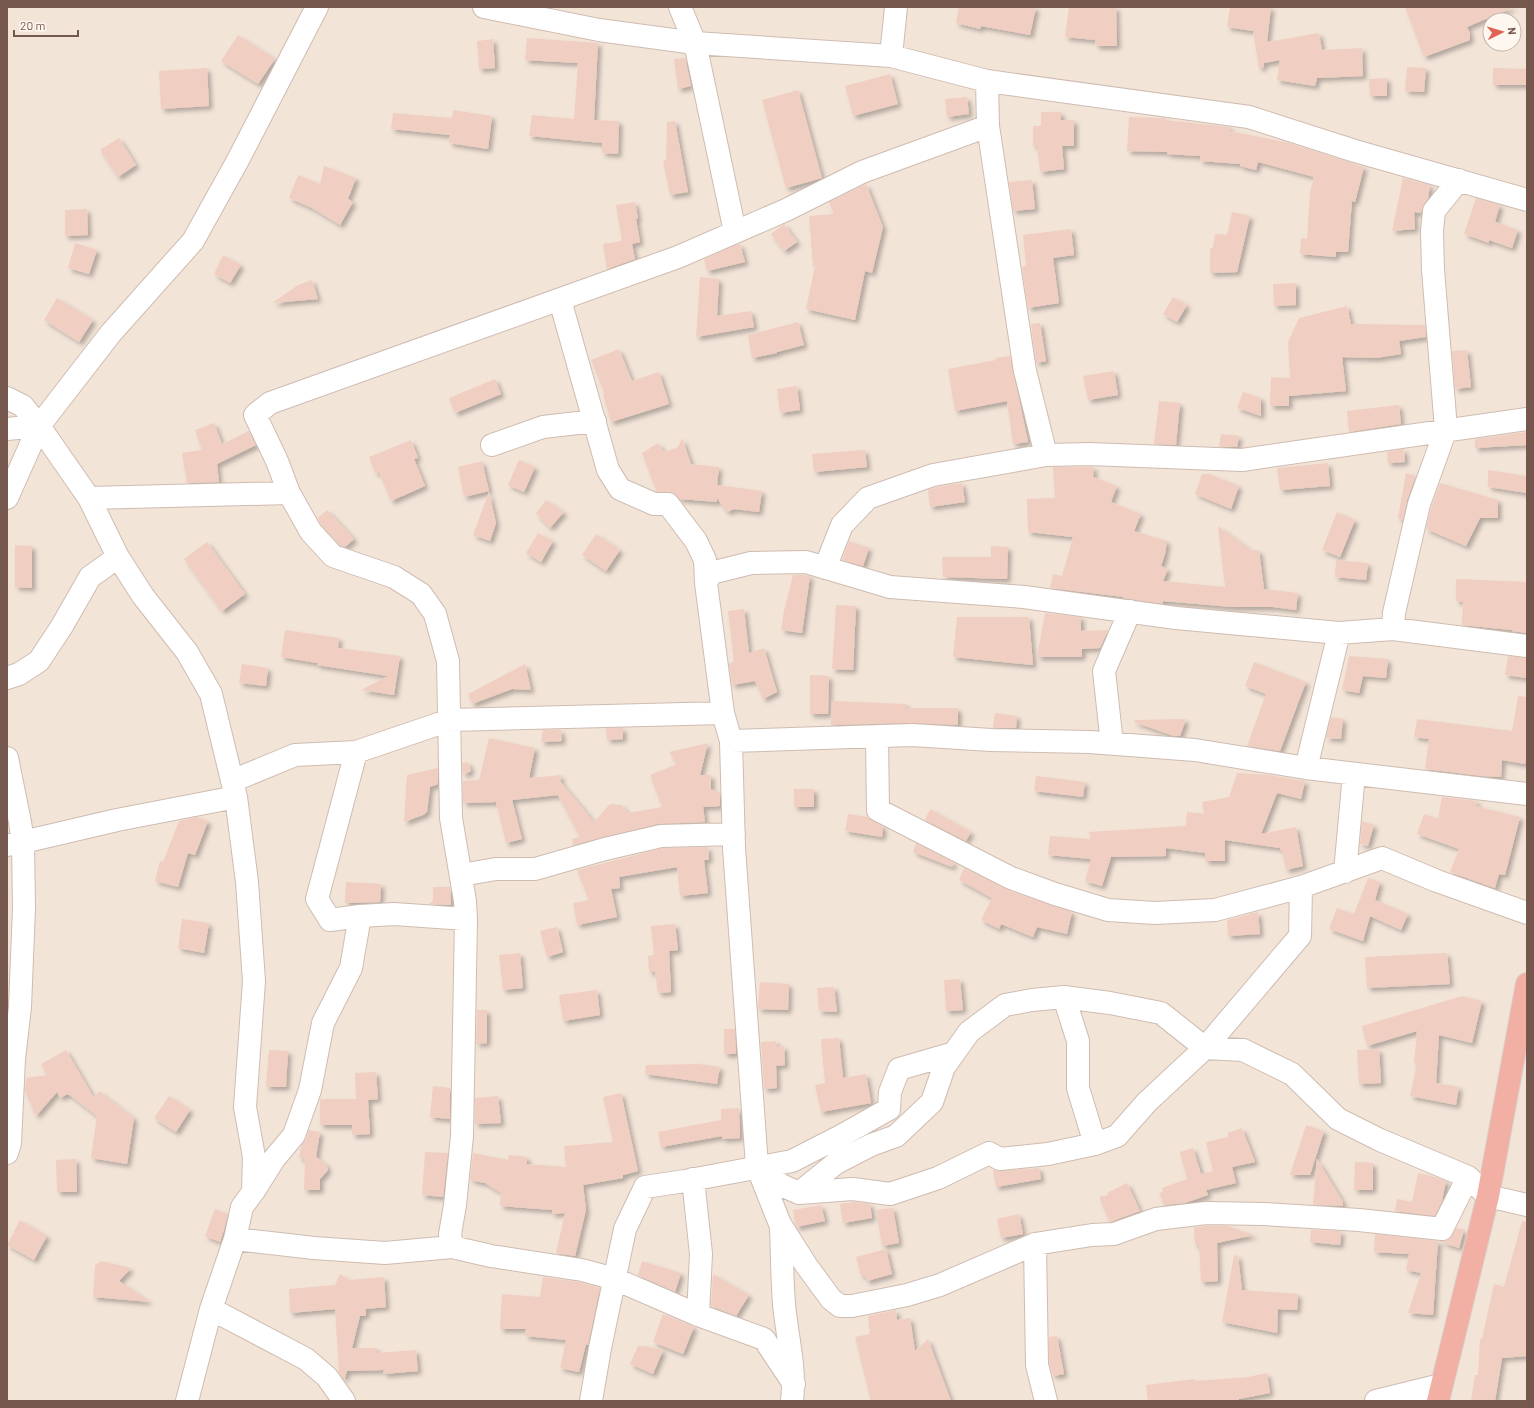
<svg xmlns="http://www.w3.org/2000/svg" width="1534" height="1408" font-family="Barlow,sans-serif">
<defs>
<filter id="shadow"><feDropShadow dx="3.5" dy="3.5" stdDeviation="2" flood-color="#0004"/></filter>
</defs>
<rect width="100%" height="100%" fill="#fcf2e9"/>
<path fill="#f3e4d8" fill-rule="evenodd" d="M 7,7 L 1527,7 L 1527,1401 L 7,1401 ZM 1490,20 L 1514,20 L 1514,44 L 1490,44 Z"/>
<path fill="#f0cfc2" filter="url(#shadow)" d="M 959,7 L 1036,7 L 1030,35 L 981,26 L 980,29 L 956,23 Z
M 1069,7 L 1116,7 L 1117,46 L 1096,46 L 1095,40 L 1065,37 Z
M 1230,7 L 1271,7 L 1267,42 L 1319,33 L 1322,50 L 1362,48 L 1363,76 L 1317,78 L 1315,86 L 1277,80 L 1280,60 L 1264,63 L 1263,68 L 1259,68 L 1253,31 L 1227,27 Z
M 1405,7 L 1514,7 L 1467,27 L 1470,33 L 1470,40 L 1424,57 Z
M 238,35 L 275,59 L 258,84 L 221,61 Z
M 527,38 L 598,43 L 594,120 L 619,121 L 618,154 L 602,153 L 602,143 L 529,136 L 532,115 L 574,119 L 578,63 L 525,60 Z
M 493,39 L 495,68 L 479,69 L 477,41 Z
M 685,58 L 691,86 L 678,89 L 674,59 Z
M 1407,67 L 1426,68 L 1424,92 L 1405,91 Z
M 207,68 L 209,106 L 161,109 L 159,71 Z
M 1493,68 L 1527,69 L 1527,85 L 1493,85 Z
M 890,74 L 898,104 L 853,116 L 845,86 Z
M 1387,78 L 1387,96 L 1370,96 L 1369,79 Z
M 798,90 L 822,178 L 786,188 L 762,100 Z
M 967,97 L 969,114 L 947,117 L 945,99 Z
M 453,110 L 492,116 L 488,149 L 449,143 L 450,135 L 391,129 L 393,113 L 452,118 Z
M 1041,112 L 1061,112 L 1061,120 L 1074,120 L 1074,146 L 1062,146 L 1064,169 L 1040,172 L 1037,146 L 1033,146 L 1033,126 L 1041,126 Z
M 1129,117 L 1162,118 L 1166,118 L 1165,120 L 1230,127 L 1230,131 L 1289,143 L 1364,167 L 1355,202 L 1352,201 L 1348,252 L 1336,252 L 1336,257 L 1300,254 L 1301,238 L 1307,239 L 1310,192 L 1314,177 L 1258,162 L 1256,170 L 1240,166 L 1240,164 L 1200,161 L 1200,156 L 1167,154 L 1167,152 L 1127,151 Z
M 675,121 L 688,192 L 670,195 L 663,161 L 666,160 L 667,122 Z
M 119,138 L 136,165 L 118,177 L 100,150 Z
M 324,166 L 356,178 L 348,199 L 353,202 L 340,225 L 312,208 L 289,198 L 298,175 L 320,184 Z
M 1403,178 L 1430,185 L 1428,199 L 1424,204 L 1421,213 L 1414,212 L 1415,229 L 1392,231 Z
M 1032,180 L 1035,209 L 1013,211 L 1009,182 Z
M 866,184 L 883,227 L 872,273 L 865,271 L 855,320 L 806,309 L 815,266 L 813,266 L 809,216 L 834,214 L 829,202 Z
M 1476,198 L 1500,205 L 1495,222 L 1518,230 L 1512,248 L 1489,240 L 1489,243 L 1464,234 Z
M 635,202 L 638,219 L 636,219 L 640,242 L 632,244 L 635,259 L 607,269 L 603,244 L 622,241 L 616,205 Z
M 87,209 L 88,235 L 65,236 L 65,210 Z
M 1232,212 L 1250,216 L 1237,272 L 1210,273 L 1210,248 L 1213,248 L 1215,234 L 1227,235 Z
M 784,224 L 797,242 L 784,251 L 771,234 Z
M 1071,229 L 1074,255 L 1053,258 L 1059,303 L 1028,308 L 1022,267 L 1026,266 L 1023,235 Z
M 75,243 L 97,250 L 89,274 L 68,268 Z
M 738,244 L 740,244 L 745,262 L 707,271 L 704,259 Z
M 223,255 L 241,265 L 230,283 L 214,274 Z
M 700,277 L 719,279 L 717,316 L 751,311 L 754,327 L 696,337 Z
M 312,280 L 318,299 L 272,303 L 298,285 Z
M 1296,283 L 1296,305 L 1274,306 L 1273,284 Z
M 1173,297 L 1187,305 L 1177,322 L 1163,314 Z
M 57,298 L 93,320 L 79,342 L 44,320 Z
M 1347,306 L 1351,324 L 1425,325 L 1426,337 L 1399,341 L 1401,354 L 1376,358 L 1342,357 L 1346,391 L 1289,396 L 1289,406 L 1270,406 L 1271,377 L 1290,378 L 1288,342 L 1299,318 Z
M 798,322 L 804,345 L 777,352 L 777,353 L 752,358 L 748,335 Z
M 1040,323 L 1046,361 L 1036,363 L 1031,324 Z
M 619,349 L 632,381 L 659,372 L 669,404 L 611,422 L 603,394 L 605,394 L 591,360 Z
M 1467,350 L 1471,387 L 1455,389 L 1452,351 Z
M 1010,356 L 1028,442 L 1013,444 L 1007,401 L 955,411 L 948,369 L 996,360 L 995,358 Z
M 1114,371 L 1118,395 L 1088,400 L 1083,376 Z
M 495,379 L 501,394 L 455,413 L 449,398 Z
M 797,386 L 800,410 L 780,413 L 777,389 Z
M 1243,392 L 1261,398 L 1261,416 L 1237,408 Z
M 1159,401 L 1180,403 L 1176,445 L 1154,444 Z
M 1399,405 L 1401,424 L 1349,432 L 1347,411 Z
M 214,423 L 222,444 L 249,431 L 256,445 L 217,464 L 219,482 L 187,483 L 182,453 L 202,450 L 195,430 Z
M 1527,432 L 1527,445 L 1475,448 L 1475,439 Z
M 1221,434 L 1239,436 L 1237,447 L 1219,447 Z
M 682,438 L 691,464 L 719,467 L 717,485 L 762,491 L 759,512 L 734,509 L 727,512 L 717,498 L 717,502 L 680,499 L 673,493 L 657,492 L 642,453 L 658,443 L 664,452 L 678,447 Z
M 411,440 L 418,458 L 414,459 L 425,486 L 391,501 L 379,472 L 376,474 L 369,457 Z
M 1404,449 L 1405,462 L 1388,463 L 1387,452 Z
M 865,450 L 867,467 L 814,472 L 812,454 Z
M 519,460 L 535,467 L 524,492 L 508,485 Z
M 482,461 L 489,491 L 464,497 L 458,467 Z
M 1328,463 L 1330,486 L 1280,490 L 1277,468 Z
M 1053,467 L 1094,467 L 1093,477 L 1117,486 L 1111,502 L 1141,514 L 1134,531 L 1167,541 L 1165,554 L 1161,566 L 1168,569 L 1163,581 L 1225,587 L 1218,526 L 1252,551 L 1259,550 L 1264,589 L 1298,593 L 1296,610 L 1273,607 L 1232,607 L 1163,601 L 1163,604 L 1123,598 L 1124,597 L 1050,588 L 1053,574 L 1062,576 L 1073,537 L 1028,532 L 1027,499 L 1055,498 Z
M 1488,470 L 1527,476 L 1527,493 L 1488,487 Z
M 1406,473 L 1416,476 L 1407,500 L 1403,520 L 1398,518 Z
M 1202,474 L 1209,474 L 1239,486 L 1231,509 L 1195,494 Z
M 962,483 L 965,502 L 930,507 L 928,490 L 936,487 Z
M 1440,483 L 1498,500 L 1498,518 L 1480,518 L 1466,546 L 1426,529 L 1431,508 Z
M 489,492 L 496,523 L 490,541 L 473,535 Z
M 546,500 L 564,512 L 550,528 L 536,513 Z
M 327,510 L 354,539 L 345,547 L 340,545 L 321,525 L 318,518 Z
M 1337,512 L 1355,520 L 1340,557 L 1322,550 Z
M 538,533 L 553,541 L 541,562 L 526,553 Z
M 596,534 L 620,550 L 606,571 L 582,555 Z
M 849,541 L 869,548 L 863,566 L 842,560 Z
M 207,542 L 245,594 L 222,611 L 184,559 Z
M 15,545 L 32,546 L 32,588 L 15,587 Z
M 991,546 L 1008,547 L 1007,579 L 943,577 L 942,557 L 991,557 Z
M 1336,560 L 1368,563 L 1366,580 L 1335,577 Z
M 793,575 L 804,575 L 810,576 L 802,633 L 781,630 L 784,611 Z
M 1456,579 L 1527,582 L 1527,633 L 1512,631 L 1512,630 L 1462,625 L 1463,602 L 1456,601 Z
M 836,605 L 856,606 L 853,670 L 832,669 Z
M 744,609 L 749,653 L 764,648 L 777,692 L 763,699 L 755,681 L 732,685 L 729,663 L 734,662 L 728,611 Z
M 1045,613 L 1081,617 L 1081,631 L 1108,630 L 1100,648 L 1082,649 L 1082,657 L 1037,657 Z
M 957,617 L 1029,617 L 1033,665 L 953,657 Z
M 285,630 L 339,638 L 338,648 L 400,656 L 394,695 L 361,690 L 388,676 L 317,665 L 317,663 L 281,657 Z
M 1349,656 L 1388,659 L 1386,678 L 1363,676 L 1359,693 L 1342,690 Z
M 1508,656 L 1527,658 L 1527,678 L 1505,675 Z
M 1254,662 L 1306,682 L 1280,751 L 1247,746 L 1266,694 L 1245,686 Z
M 242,664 L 268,668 L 266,686 L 239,683 Z
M 525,664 L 531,690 L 512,689 L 472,704 L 468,694 Z
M 810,675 L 829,676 L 828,714 L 810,714 Z
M 1518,696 L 1527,697 L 1527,751 L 1525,764 L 1502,760 L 1501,777 L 1482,776 L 1425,769 L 1429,739 L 1414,737 L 1417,719 L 1512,731 Z
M 832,701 L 906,704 L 906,708 L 958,708 L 958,725 L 912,723 L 831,725 Z
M 995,713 L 1017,716 L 1016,728 L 993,728 Z
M 1331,717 L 1343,719 L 1341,739 L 1326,738 Z
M 1186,719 L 1180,736 L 1174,736 L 1134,722 L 1135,720 Z
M 606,728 L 623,728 L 623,739 L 607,740 Z
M 543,730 L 561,730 L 562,741 L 541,742 Z
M 489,738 L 535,748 L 529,778 L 561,775 L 560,781 L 594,822 L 609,805 L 612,804 L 621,805 L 628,813 L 662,807 L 650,775 L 677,764 L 669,752 L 708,743 L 700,775 L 711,775 L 711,789 L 720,793 L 720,806 L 703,807 L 705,822 L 658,824 L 573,845 L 572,839 L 580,837 L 558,795 L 512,800 L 522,839 L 506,843 L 496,802 L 463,803 L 463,781 L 479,780 Z
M 468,762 L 471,771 L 463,775 L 462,763 Z
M 438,768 L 438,784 L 430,787 L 427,812 L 423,815 L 404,822 L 407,775 Z
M 1237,773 L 1269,775 L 1305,781 L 1301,799 L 1277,793 L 1261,834 L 1296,827 L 1303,866 L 1286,870 L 1282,851 L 1280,851 L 1280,848 L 1225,840 L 1225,861 L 1205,861 L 1205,853 L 1166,848 L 1166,856 L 1111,857 L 1102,886 L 1085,881 L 1091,859 L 1048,855 L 1050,836 L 1090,839 L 1089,832 L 1186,826 L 1187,812 L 1204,814 L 1202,802 L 1229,797 Z
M 1036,776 L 1085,782 L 1083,797 L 1034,791 Z
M 794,789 L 814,789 L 814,807 L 794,807 Z
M 1442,797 L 1477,801 L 1476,806 L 1520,817 L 1505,875 L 1499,874 L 1495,888 L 1450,872 L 1459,849 L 1417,834 L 1424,814 L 1438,819 Z
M 930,809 L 971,832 L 966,841 L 925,820 Z
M 848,814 L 868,817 L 883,827 L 882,837 L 845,831 Z
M 197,817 L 208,821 L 195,855 L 188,853 L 178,887 L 155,881 L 160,861 L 163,862 L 179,821 Z
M 1362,821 L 1374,825 L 1368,846 L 1360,844 Z
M 916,843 L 954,863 L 952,867 L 913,852 Z
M 708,847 L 709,860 L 704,860 L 708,893 L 680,896 L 677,867 L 619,877 L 620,888 L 611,889 L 617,917 L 577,925 L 573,903 L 589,900 L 577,870 L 663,848 Z
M 964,868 L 1007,890 L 1072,912 L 1067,934 L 1037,927 L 1033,937 L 1001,924 L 999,929 L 981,920 L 992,898 L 959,880 Z
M 1368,878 L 1380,882 L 1375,900 L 1408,914 L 1401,930 L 1370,916 L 1363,941 L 1329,929 L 1337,908 L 1354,914 Z
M 346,882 L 381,884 L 380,902 L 345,903 Z
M 433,887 L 450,887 L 451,905 L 429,904 L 433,901 Z
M 1258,912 L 1260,934 L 1228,936 L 1227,920 Z
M 182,919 L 209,923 L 204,953 L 178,948 Z
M 675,924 L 678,950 L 669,951 L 671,992 L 658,993 L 655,972 L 649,972 L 648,956 L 654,955 L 651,926 Z
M 557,927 L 563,952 L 547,957 L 540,931 Z
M 520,953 L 523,988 L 503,990 L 499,955 Z
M 1447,953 L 1450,984 L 1367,988 L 1365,957 Z
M 960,979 L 963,1010 L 946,1011 L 944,980 Z
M 760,982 L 789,984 L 788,1010 L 758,1009 Z
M 834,987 L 837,1012 L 819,1011 L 817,988 Z
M 597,990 L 600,1015 L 563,1021 L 559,995 Z
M 1462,996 L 1482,1001 L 1472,1043 L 1439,1035 L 1436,1083 L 1459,1087 L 1456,1105 L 1410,1096 L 1417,1063 L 1414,1063 L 1417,1031 L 1367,1046 L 1362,1026 Z
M 477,1010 L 487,1010 L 487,1043 L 476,1044 Z
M 724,1029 L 735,1029 L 736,1054 L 724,1054 Z
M 839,1038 L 843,1078 L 866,1074 L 871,1103 L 821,1112 L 815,1085 L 825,1083 L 821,1039 Z
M 776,1041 L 777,1047 L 784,1046 L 785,1065 L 776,1066 L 777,1088 L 764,1089 L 761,1042 Z
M 1379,1049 L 1381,1083 L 1359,1084 L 1357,1050 Z
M 66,1050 L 94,1098 L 99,1091 L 134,1118 L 127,1164 L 91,1158 L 97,1116 L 68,1094 L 60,1098 L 57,1092 L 36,1116 L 25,1091 L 26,1078 L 47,1075 L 41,1064 Z
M 269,1050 L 288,1051 L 286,1087 L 266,1087 Z
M 699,1064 L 720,1067 L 717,1084 L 645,1074 L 646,1065 Z
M 376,1072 L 378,1099 L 368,1100 L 370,1134 L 352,1135 L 352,1125 L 320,1125 L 320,1099 L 356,1099 L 355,1073 Z
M 433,1086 L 450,1088 L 450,1119 L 430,1117 Z
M 621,1093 L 638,1171 L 623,1175 L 623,1178 L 583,1185 L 586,1210 L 575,1256 L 556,1253 L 565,1213 L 552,1214 L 552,1210 L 500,1206 L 501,1193 L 485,1183 L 470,1180 L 473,1153 L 508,1160 L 509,1155 L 527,1157 L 527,1164 L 566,1167 L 564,1146 L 613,1142 L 603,1097 Z
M 169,1096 L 190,1110 L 176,1132 L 154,1118 Z
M 498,1096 L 501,1123 L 475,1124 L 475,1098 Z
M 739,1108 L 740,1138 L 722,1139 L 722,1136 L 661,1147 L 658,1132 L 721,1120 L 721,1109 Z
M 1306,1125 L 1324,1131 L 1310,1175 L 1290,1175 Z
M 1242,1128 L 1255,1162 L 1232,1167 L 1236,1183 L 1206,1190 L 1208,1195 L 1185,1203 L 1164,1205 L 1159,1193 L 1163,1192 L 1162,1188 L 1187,1179 L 1180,1152 L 1193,1148 L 1201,1174 L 1213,1171 L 1206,1142 L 1228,1137 L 1228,1133 Z
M 309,1130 L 320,1132 L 316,1157 L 326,1164 L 328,1170 L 320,1179 L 320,1190 L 304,1190 L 305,1159 L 299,1158 L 301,1146 L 306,1139 Z
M 425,1152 L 448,1153 L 443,1197 L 422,1195 Z
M 76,1159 L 77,1192 L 57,1192 L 56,1160 Z
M 1317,1159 L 1343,1202 L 1343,1206 L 1313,1205 Z
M 1355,1162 L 1373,1163 L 1373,1190 L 1354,1190 Z
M 1039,1168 L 1041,1179 L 996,1187 L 993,1170 L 1001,1171 Z
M 1418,1173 L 1435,1177 L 1446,1181 L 1442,1201 L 1435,1216 L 1395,1211 L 1397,1199 L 1412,1202 Z
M 1127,1183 L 1140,1211 L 1110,1222 L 1099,1197 L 1108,1195 L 1107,1193 Z
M 855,1202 L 870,1204 L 872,1218 L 843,1223 L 840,1204 Z
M 821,1205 L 825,1221 L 796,1227 L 793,1210 Z
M 893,1208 L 899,1243 L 882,1246 L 876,1210 Z
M 215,1209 L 228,1214 L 224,1230 L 220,1242 L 205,1236 Z
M 1019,1214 L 1023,1234 L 1001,1238 L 997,1219 Z
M 20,1220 L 47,1236 L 34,1260 L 7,1245 Z
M 1522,1221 L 1527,1222 L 1527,1356 L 1502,1358 L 1495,1401 L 1471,1401 L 1475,1375 L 1478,1375 L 1480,1339 L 1482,1339 L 1494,1284 L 1504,1287 Z
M 1207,1226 L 1227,1226 L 1254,1235 L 1217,1243 L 1218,1281 L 1201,1282 L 1199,1245 L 1195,1245 L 1194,1227 Z
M 1456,1228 L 1464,1230 L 1459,1248 L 1438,1241 L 1448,1240 Z
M 1311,1230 L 1341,1231 L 1340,1245 L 1310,1242 Z
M 1375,1234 L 1438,1241 L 1433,1315 L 1408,1313 L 1421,1273 L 1406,1270 L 1409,1254 L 1374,1252 Z
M 886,1249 L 892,1274 L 867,1281 L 864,1275 L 861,1276 L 856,1257 Z
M 1234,1255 L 1238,1256 L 1242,1290 L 1298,1294 L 1297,1310 L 1278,1309 L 1277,1333 L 1222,1322 Z
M 101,1261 L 131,1268 L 119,1281 L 150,1302 L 93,1297 L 95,1265 Z
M 642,1261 L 681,1273 L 675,1292 L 638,1275 Z
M 340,1274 L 349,1280 L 384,1277 L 386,1307 L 366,1309 L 366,1316 L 360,1316 L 352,1348 L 377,1348 L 377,1353 L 416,1350 L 418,1371 L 384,1374 L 383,1370 L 347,1371 L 344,1380 L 339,1372 L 335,1309 L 290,1313 L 289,1289 L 335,1285 Z
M 713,1274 L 749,1295 L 736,1316 L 711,1306 Z
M 543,1277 L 579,1282 L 600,1288 L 588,1345 L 586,1344 L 579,1372 L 560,1368 L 566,1340 L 525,1336 L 526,1329 L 500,1329 L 502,1294 L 540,1297 Z
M 896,1310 L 897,1320 L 910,1318 L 915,1351 L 928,1339 L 951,1401 L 871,1401 L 855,1337 L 870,1334 L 868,1316 Z
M 663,1314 L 694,1327 L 683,1354 L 653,1342 Z
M 1057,1336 L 1064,1374 L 1053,1376 L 1049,1363 L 1049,1337 Z
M 638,1346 L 644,1346 L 663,1350 L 653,1374 L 630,1364 Z
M 1267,1373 L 1270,1393 L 1239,1399 L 1239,1401 L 1148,1401 L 1146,1385 L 1195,1379 L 1195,1381 L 1248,1377 Z"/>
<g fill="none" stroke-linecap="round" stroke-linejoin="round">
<g stroke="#cfbcb1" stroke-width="24">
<path id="minor" d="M 484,7 L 599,30 L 695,43 L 891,56 L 987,81 L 1249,117 L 1355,151 L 1527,200
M 680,7 L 695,43 L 735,232
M 891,56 L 896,7
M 987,81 L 988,126 L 1025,371 L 1046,455
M 560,300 L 608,470 L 620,489 L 654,504 L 668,504 L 696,541 L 705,560 L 706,583 L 723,713 L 731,741 L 734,848 L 757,1166 L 780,1224 L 806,1265 L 831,1299 L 840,1306 L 852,1306 L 907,1295 L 940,1285 L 1035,1244 L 1092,1235 L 1114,1234 L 1156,1219 L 1206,1213 L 1264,1214 L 1359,1220 L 1442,1229 L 1468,1177
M 7,398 L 23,406 L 39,426 L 89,498 L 118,557 L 143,596 L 187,652 L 211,694 L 236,797 L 247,882 L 254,981 L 245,1107 L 254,1157 L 253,1192 L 242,1207 L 235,1239 L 211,1309 L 187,1401
M 7,429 L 39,426
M 492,445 L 543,427 L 595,421
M 7,498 L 39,426 L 111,333 L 193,241 L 238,160 L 317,7
M 89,498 L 289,493
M 825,568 L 842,525 L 868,498 L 933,475 L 1046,455 L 1090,454 L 1242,460 L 1527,419
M 706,583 L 711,573 L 751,563 L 806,562 L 890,587 L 1024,597 L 1176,618 L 1339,633 L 1393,629 L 1527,646
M 1393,629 L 1394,613 L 1419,504 L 1446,429 L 1433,270 L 1432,231 L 1434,211 L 1459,180
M 7,678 L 19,674 L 39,661 L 62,626 L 90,577 L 118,557
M 877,737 L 878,810 L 1011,878 L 1055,894 L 1108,910 L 1155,913 L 1215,910 L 1301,887 L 1382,858 L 1437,881 L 1527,913
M 731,741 L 912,735 L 991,740 L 1090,742 L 1195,750 L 1306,768 L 1527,794
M 1112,744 L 1104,671 L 1130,611
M 356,752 L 317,899 L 330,920 L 360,916
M 7,758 L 20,822 L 23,842 L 24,908 L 20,1007 L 14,1059 L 10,1143 L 7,1153
M 1306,768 L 1339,633
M 232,781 L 295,755 L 356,752 L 450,720 L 723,713
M 7,845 L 23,842 L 117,820 L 236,797
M 1345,872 L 1354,774
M 461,875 L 496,869 L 535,869 L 605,849 L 661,836 L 734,834
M 1064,997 L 1078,1041 L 1078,1088 L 1095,1144
M 758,1167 L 781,1185 L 799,1193 L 853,1189 L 890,1194 L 938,1178 L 989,1153 L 1000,1159 L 1048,1154 L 1095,1144 L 1117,1136 L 1147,1102 L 1205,1048 L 1300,936 L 1301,887
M 693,1179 L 701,1254 L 698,1315
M 254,1191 L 274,1159 L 294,1135 L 310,1090 L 323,1023 L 351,968 L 360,916 L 394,914 L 466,919
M 799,1193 L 836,1163 L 871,1145 L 896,1136 L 932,1102 L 944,1067 L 969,1032 L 1005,1005 L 1032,1000 L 1064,997 L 1110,1003 L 1161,1013 L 1205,1048 L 1243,1050 L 1292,1074 L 1338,1119 L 1380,1140 L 1468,1177 L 1488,1196 L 1527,1205
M 781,1227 C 782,1253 782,1278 784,1304 C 787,1337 796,1368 792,1401
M 235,1239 L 314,1248 L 385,1253 L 452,1247 L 491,1256 L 582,1270 L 615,1279 L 698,1315 L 764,1339 L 794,1384
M 1035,1244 L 1037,1365 L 1046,1401
M 452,1247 L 450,1234 L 455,1205 L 462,1136 L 466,919 L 465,901 L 451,818 L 448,661 L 435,614 L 421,594 L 394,577 L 333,556 L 311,532 L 289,493 L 277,461 L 255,415 L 270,403 L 678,257 L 786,210 L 862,172 L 988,126
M 211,1309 L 306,1359 L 327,1377 L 344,1401
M 591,1401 L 600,1348 L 625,1229 L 645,1187 L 685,1181 L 792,1161 L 839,1137 L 889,1109 L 890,1092 L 899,1069 L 954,1053
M 1376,1401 L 1441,1385"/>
</g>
<g stroke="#d8d0cd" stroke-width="24">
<path id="highway" d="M 1438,1401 L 1488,1196 L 1527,984"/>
</g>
<use href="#minor" stroke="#fff" stroke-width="22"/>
<use href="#highway" stroke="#f2afa3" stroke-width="22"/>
</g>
<rect width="1534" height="1408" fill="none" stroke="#75574d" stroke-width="16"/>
<g transform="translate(1502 32) rotate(85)"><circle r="19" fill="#fef7f0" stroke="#c7b7af"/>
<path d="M0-3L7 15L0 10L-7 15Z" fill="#df6455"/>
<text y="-6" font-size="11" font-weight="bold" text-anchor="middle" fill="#75574d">N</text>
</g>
<path d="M14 30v6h64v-6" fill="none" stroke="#75574d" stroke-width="2"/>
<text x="20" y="30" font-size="12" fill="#75574d" stroke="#fef7f0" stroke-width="3" paint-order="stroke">20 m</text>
</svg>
